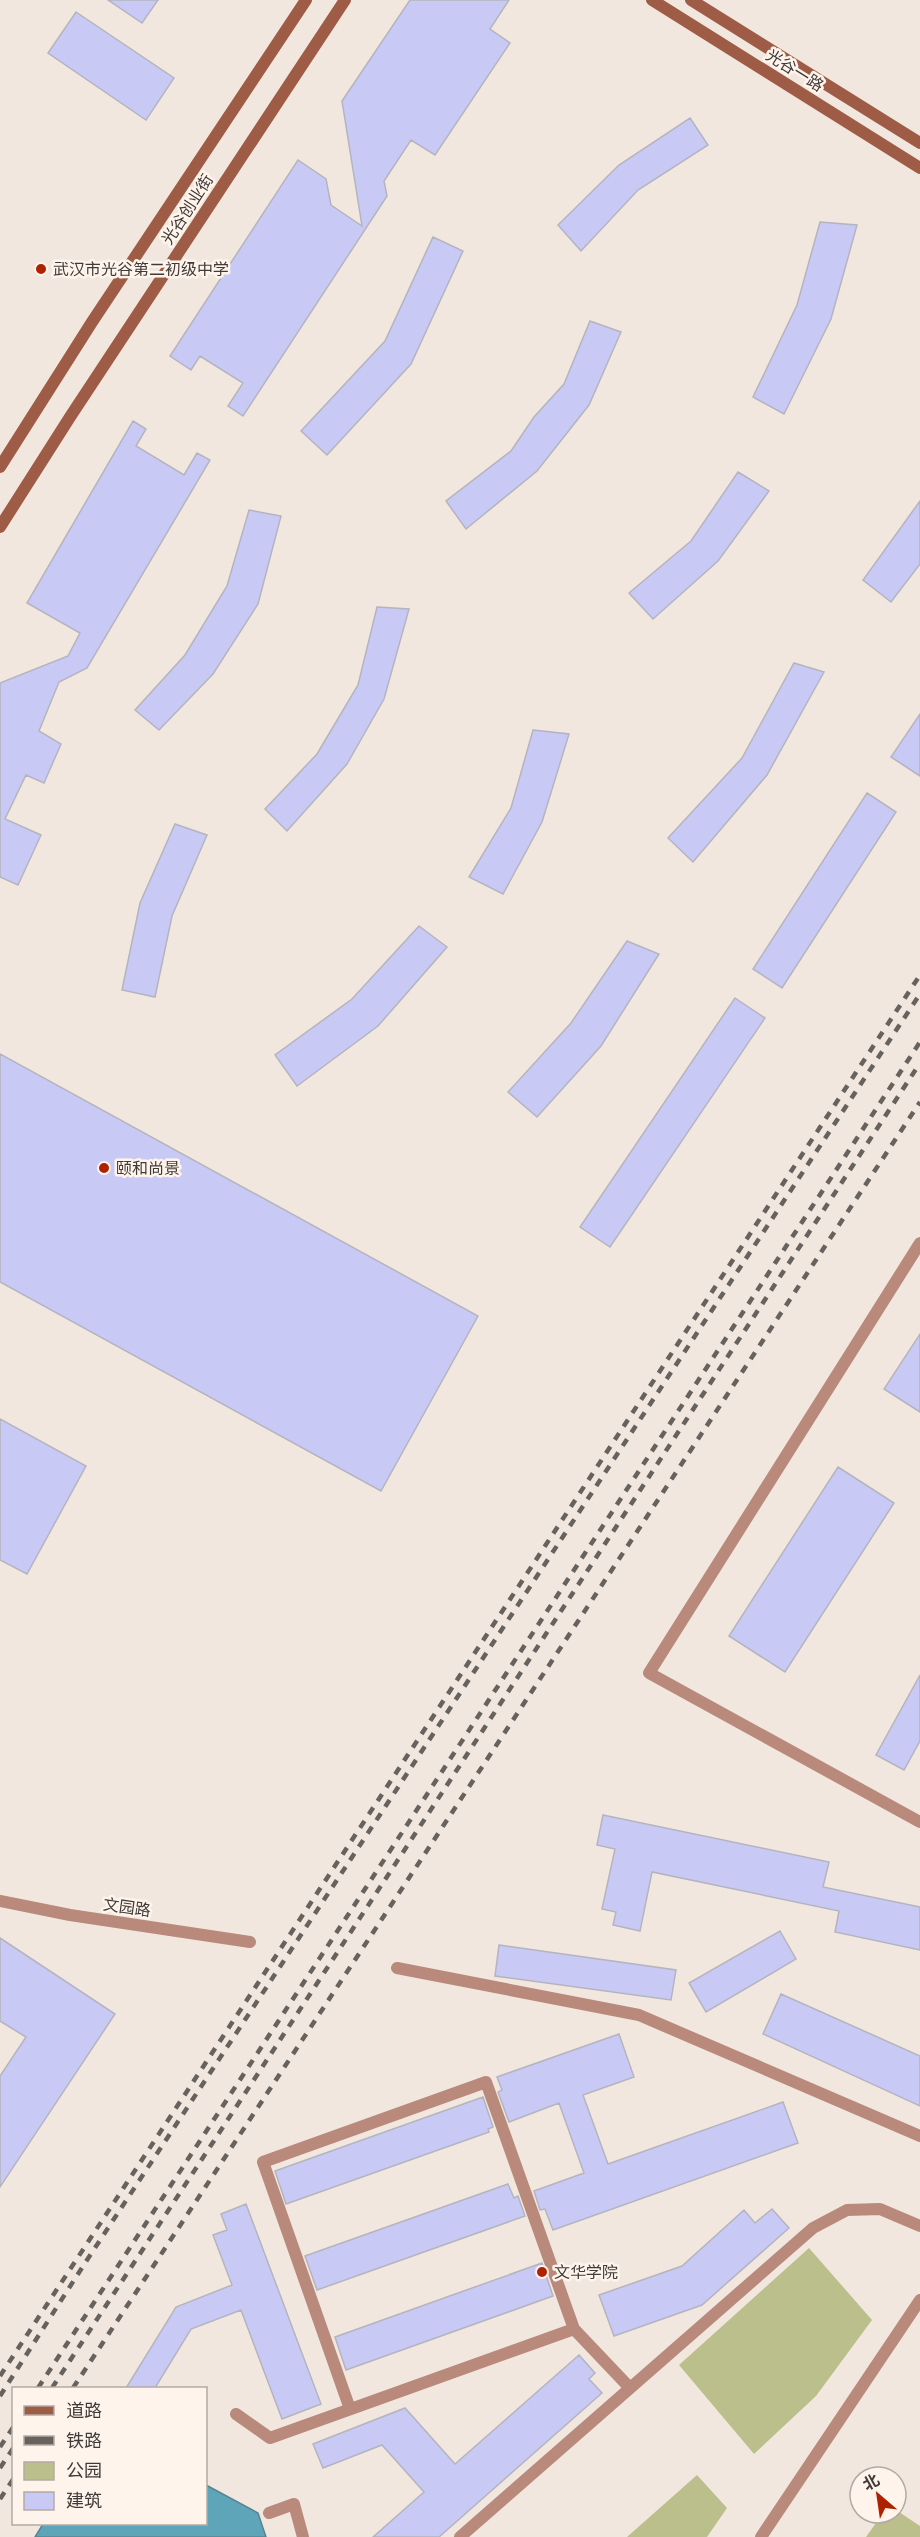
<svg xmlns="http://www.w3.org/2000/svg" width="920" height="2537" font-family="'Asap Condensed','Noto Sans SC',sans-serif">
<rect width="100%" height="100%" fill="#f1e7df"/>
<path fill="#bbbf8b" d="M 809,2248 L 872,2320 L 816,2396 L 754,2454 L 679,2365 Z
M 697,2475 L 727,2508 L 707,2537 L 627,2537 Z
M 896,2510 L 920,2526 L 920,2537 L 866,2537 L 883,2513 L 896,2513 Z"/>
<path fill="#5ea5ba" stroke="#558593" stroke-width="1.5" d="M 206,2485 L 258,2513 L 266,2537 L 35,2537 L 43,2524 L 206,2524 Z"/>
<path fill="#c9c9f6" stroke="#b4b4bf" stroke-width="1.5" d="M 108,0 L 158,0 L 142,23 Z
M 410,0 L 509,0 L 490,29 L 510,43 L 435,155 L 411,140 L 384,181 L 387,196 L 243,416 L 228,406 L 243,383 L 200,356 L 191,370 L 170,356 L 298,160 L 326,179 L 331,205 L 362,226 L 342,101 Z
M 76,12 L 174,78 L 146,120 L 48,53 Z
M 690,118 L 708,145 L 638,190 L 581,251 L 558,225 L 619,165 Z
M 820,222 L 857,225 L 831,319 L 784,414 L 753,397 L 797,305 Z
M 433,237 L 463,251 L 411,364 L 327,455 L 301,431 L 385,341 Z
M 590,321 L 621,332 L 589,405 L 537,471 L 466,529 L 446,501 L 511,451 L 534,417 L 564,384 Z
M 133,421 L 146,429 L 136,446 L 184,475 L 197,453 L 210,460 L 87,668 L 59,682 L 39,731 L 61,744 L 44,783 L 26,775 L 5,819 L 41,835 L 18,885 L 0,877 L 0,683 L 68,656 L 80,633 L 27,603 Z
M 738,472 L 769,491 L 718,561 L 653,619 L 629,593 L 691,541 Z
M 920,501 L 920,564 L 891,602 L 863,580 Z
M 249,510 L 281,516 L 258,604 L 213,674 L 159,730 L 135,710 L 185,655 L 227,586 Z
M 377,607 L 409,609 L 384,699 L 347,764 L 287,831 L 265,809 L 317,754 L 358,685 Z
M 794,663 L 824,672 L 767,775 L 693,862 L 668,838 L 742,758 Z
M 920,714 L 920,776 L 891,757 Z
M 533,730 L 569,734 L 542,822 L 503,894 L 469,877 L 511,808 Z
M 867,793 L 896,812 L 782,988 L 753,969 Z
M 175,824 L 207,835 L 172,916 L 155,997 L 122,990 L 140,903 Z
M 419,926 L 447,947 L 378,1026 L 297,1086 L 275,1055 L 352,999 Z
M 627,941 L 659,954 L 601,1046 L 537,1117 L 508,1092 L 571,1023 Z
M 735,998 L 765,1018 L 610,1247 L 580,1227 Z
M 0,1054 L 478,1316 L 381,1491 L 0,1282 Z
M 920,1334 L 920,1412 L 884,1389 Z
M 0,1419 L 86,1466 L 27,1574 L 0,1560 Z
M 838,1467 L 894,1503 L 785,1672 L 729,1636 Z
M 920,1675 L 920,1741 L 904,1770 L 876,1755 Z
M 603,1815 L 829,1862 L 823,1887 L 920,1907 L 920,1950 L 835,1932 L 839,1911 L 652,1872 L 640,1931 L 613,1925 L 616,1912 L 602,1909 L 615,1849 L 597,1845 Z
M 780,1931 L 796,1959 L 706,2012 L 689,1983 Z
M 0,1938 L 115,2014 L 0,2187 L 0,2076 L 26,2037 L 0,2021 Z
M 499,1945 L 676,1970 L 671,2000 L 495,1976 Z
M 781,1994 L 920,2056 L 920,2106 L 763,2034 Z
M 619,2034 L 634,2077 L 583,2095 L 608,2164 L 783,2102 L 798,2143 L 553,2230 L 545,2209 L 540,2210 L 534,2191 L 584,2173 L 559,2103 L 509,2122 L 498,2092 L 502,2090 L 497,2077 Z
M 483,2097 L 493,2127 L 488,2129 L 489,2132 L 286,2204 L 275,2171 Z
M 508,2184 L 514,2198 L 518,2196 L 525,2216 L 317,2290 L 305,2256 Z
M 246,2204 L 321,2404 L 282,2419 L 241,2310 L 191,2329 L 155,2388 L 126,2388 L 176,2307 L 232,2285 L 213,2235 L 227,2230 L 221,2214 Z
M 772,2209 L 789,2228 L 702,2305 L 614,2336 L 599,2295 L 682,2266 L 744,2210 L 755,2223 Z
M 542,2263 L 553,2296 L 346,2370 L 335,2337 Z
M 579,2355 L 595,2373 L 589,2379 L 602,2393 L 439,2537 L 373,2537 L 424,2492 L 382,2445 L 323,2468 L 313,2444 L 405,2408 L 455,2464 Z"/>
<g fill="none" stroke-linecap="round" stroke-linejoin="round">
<path stroke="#b98a7b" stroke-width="12" d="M 920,1243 L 649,1673 L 920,1822
M 0,1901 L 70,1915 L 250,1942
M 397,1968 L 639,2015 L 920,2136
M 350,2409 L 263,2162 L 486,2082 L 574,2329
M 236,2414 L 270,2438 L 574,2329 L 630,2388
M 269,2513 L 294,2504 L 303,2537
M 460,2537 L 813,2228 L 847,2210 L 880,2209 L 920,2226
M 761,2537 L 920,2300"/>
<path stroke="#9e5b45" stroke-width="12" d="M 652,0 L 920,168
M 691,0 L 920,143
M 0,467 L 92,322 L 306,0
M 0,527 L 70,417 L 345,0"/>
<path stroke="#67625e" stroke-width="4.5" stroke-dasharray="8 8" stroke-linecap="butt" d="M 0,2376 L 920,975
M 38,2388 L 920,1042
M 52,2388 L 920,1063
M 73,2388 L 920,1102
M 0,2396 L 85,2263 L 920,994
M 0,2447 L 14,2426
M 0,2468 L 14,2447
M 0,2499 L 14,2478"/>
</g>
<g fill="#af2200" stroke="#fff4ec" stroke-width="2">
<circle cx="41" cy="269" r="6"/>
<circle cx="104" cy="1168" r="6"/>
<circle cx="542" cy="2272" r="6"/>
</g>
<g text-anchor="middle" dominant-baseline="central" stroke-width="5" stroke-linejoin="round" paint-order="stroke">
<g font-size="16" fill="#3f3b38" stroke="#fff4ec">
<text transform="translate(795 70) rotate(32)">光谷一路</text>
<text transform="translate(187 209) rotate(-57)">光谷创业街</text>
<text transform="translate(127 1907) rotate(8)">文园路</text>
</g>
<g font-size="16" fill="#3f3b38" stroke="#fff4ec" text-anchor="start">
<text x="53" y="269">武汉市光谷第二初级中学</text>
<text x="116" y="1168">颐和尚景</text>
<text x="554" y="2272">文华学院</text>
</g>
</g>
<rect x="12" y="2387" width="195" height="138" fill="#fff4ec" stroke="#b2aaa4" stroke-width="1.5"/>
<rect x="24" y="2406" width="30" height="9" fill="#9e5b45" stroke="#b2aaa4" stroke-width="1.5"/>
<text x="66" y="2417" font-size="18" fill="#3f3b38">道路</text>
<rect x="24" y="2436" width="30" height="9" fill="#67625e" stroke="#b2aaa4" stroke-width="1.5"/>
<text x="66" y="2447" font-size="18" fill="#3f3b38">铁路</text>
<rect x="24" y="2462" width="30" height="18" fill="#bbbf8b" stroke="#b2aaa4" stroke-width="1.5"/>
<text x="66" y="2477" font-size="18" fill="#3f3b38">公园</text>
<rect x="24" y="2492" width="30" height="18" fill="#c9c9f6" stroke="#b2aaa4" stroke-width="1.5"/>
<text x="66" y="2507" font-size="18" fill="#3f3b38">建筑</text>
<g transform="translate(878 2495) rotate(331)"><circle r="28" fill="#fff4ec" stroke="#b2aaa4" stroke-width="1.5"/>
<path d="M0-4.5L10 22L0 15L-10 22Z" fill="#af2200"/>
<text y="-9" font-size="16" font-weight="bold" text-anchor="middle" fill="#3f3b38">北</text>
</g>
</svg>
